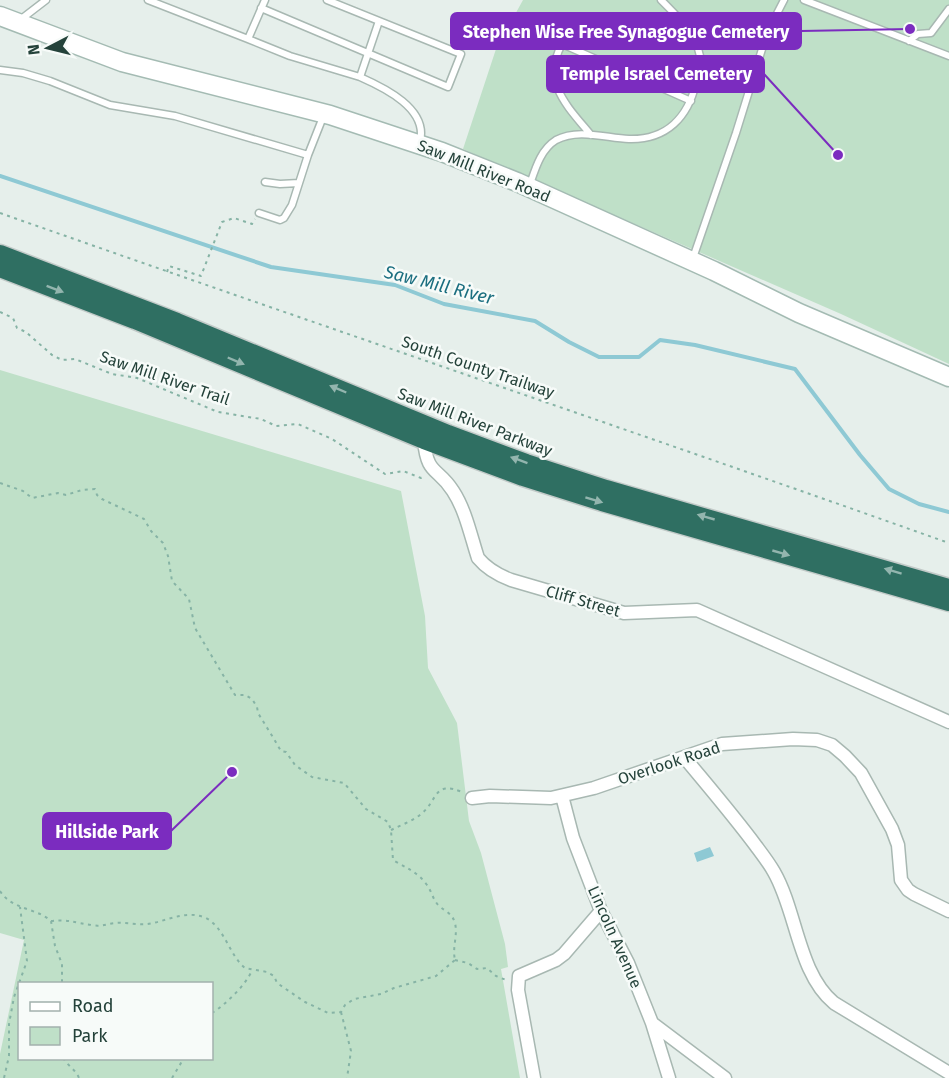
<svg xmlns="http://www.w3.org/2000/svg" width="949" height="1078" font-family="'Fira Sans',sans-serif">
<rect width="100%" height="100%" fill="#e6efeb"/>
<path fill="#bfe0c8" fill-rule="evenodd" d="M 523,0 L 949,0 L 949,364 L 841,314 L 463,149 L 496,49 Z
M 0,370 L 401,491 L 425,616 L 428,668 L 457,723 L 469,821 L 481,853 L 505,944 L 508,967 L 501,969 L 520,1078 L 0,1078 L 0,1054 L 24,940 L 0,933 ZM 20,984 L 212,984 L 212,1058 L 20,1058 Z"/>
<path fill="#8ec9d4" d="M 710,847 L 714,856 L 697,862 L 694,853 Z"/>
<g fill="none" stroke-linecap="round" stroke-linejoin="round">
<path stroke="#8ec9d4" stroke-width="4" d="M 0,176 L 271,267 L 395,285 L 444,304 L 535,321 L 569,342 L 599,357 L 639,357 L 660,340 L 695,345 L 795,369 L 860,455 L 889,489 L 919,504 L 949,512"/>
<g stroke="#a8b8b2" stroke-width="9">
<path id="lane" d="M 148,0 L 248,39 L 265,0
M 804,0 L 949,56
M 261,8 L 448,87 L 461,54 L 327,0
M 20,20 L 46,0
M 379,21 L 360,77 C 385,88 428,109 420,141
M 248,39 L 290,56 L 360,77
M 909,41 L 918,34 L 931,33 L 949,9
M 0,70 L 23,73 L 50,81 L 110,105 L 175,116 L 308,155 L 323,117
M 591,135 C 567,106 541,82 562,44 L 691,101
M 265,182 L 280,184 L 299,183
M 529,187 C 535,170 540,150 556,140 C 578,128 606,138 629,139 C 667,140 688,117 696,83 C 698,76 701,63 700,56 C 697,37 674,12 661,0
M 259,213 L 280,220 L 284,218 L 292,205 L 308,155
M 693,258 L 736,133 L 767,33 L 784,0"/>
</g>
<g stroke="#a8b8b2" stroke-width="15">
<path id="street" d="M 424,440 C 427,476 438,467 453,491 C 466,511 471,537 478,558 C 487,569 498,575 511,580 L 624,613 L 697,610 L 949,722
M 684,757 C 708,786 733,815 756,846 C 762,854 769,863 774,872 C 797,912 798,973 834,1003 L 949,1073
M 562,796 L 573,838 L 601,911 L 628,963 L 652,1023 L 669,1078
M 472,798 L 490,796 L 551,798 L 594,788 L 722,744 L 793,739 L 817,740 L 832,745 L 845,756 L 861,773 L 892,829 L 898,845 L 901,880 L 908,890 L 914,894 L 949,911
M 652,1023 L 725,1078
M 534,1078 L 518,990 L 519,976 L 556,960 L 564,954 L 601,911"/>
</g>
<g stroke="#a4bbb3" stroke-width="21">
<path id="secondary" d="M 0,16 L 122,62 L 330,115 L 442,152 L 517,182 L 714,271 L 799,313 L 949,377"/>
</g>
<g stroke="#c2cac8" stroke-width="21">
<path id="highway" d="M 0,254 L 177,322 L 448,434 L 526,463 L 606,489 L 949,588
M 0,268 L 135,320 L 424,440 L 523,477 L 602,502 L 949,602"/>
</g>
<path stroke="#86b3a5" stroke-width="2" stroke-dasharray="3 4.5" stroke-linecap="butt" d="M 0,213 C 316,324 633,431 949,543
M 167,272 L 169,266 L 201,276 L 222,222 L 234,218 L 252,224 L 255,219
M 0,312 L 13,318 L 17,328 L 26,332 L 52,355 L 62,360 L 75,359 L 112,374 L 137,378 L 218,412 L 261,419 L 276,426 L 298,424 L 332,439 L 385,474 L 403,471 L 421,478 L 424,477
M 0,483 L 23,491 L 32,498 L 58,493 L 66,495 L 82,490 L 95,489 L 97,495 L 102,499 L 144,519 L 151,531 L 163,543 L 168,556 L 172,581 L 189,599 L 195,628 L 235,695 L 245,695 L 252,699 L 257,707 L 258,713 L 274,739 L 281,751 L 286,752 L 295,765 L 312,777 L 344,783 L 366,809 L 388,822 L 391,830 L 393,860 C 406,868 418,872 427,885 C 432,892 433,900 439,906 C 446,912 452,913 455,923 C 458,936 452,947 455,960
M 391,830 C 401,825 413,821 421,814 C 438,801 433,780 462,792
M 0,891 C 12,910 37,908 51,921 C 70,919 74,923 92,925 C 100,927 107,924 115,923 C 125,922 136,925 147,924 C 166,922 185,909 206,918 C 225,928 229,955 245,968 L 267,972 L 274,976 L 277,983 L 305,1002 L 328,1013 L 341,1012 L 345,1005 L 354,999 L 381,994 L 394,988 L 436,976 L 455,960
M 51,921 L 55,946 L 62,964 L 62,984
M 455,960 L 468,963 L 477,969 L 487,968 L 496,976 L 506,980
M 341,1012 L 351,1051 L 347,1078
M 212,1013 C 225,1005 247,984 252,970
M 63,1058 C 68,1066 76,1070 79,1078
M 4,1078 L 9,1056 L 9,1024 L 14,997 L 27,961 L 20,907
M 172,1078 L 184,1058"/>
<use href="#lane" stroke="#fff" stroke-width="6"/>
<use href="#street" stroke="#fff" stroke-width="12"/>
<use href="#secondary" stroke="#fff" stroke-width="18"/>
<use href="#highway" stroke="#2f6f62" stroke-width="18"/>
</g>
<defs><path id="oneway-solid" d="M-6-.8H1V-3.2L6.5 0L1 3.2V.8H-6Z" transform="scale(1.5)"/></defs>
<g fill="#93b5ae">
<use href="#oneway-solid" transform="translate(55 289) rotate(21)"/>
<use href="#oneway-solid" transform="translate(236 361) rotate(23)"/>
<use href="#oneway-solid" transform="translate(338 389) rotate(-157)"/>
<use href="#oneway-solid" transform="translate(519 460) rotate(-160)"/>
<use href="#oneway-solid" transform="translate(594 500) rotate(17)"/>
<use href="#oneway-solid" transform="translate(706 517) rotate(-164)"/>
<use href="#oneway-solid" transform="translate(781 553) rotate(16)"/>
<use href="#oneway-solid" transform="translate(893 571) rotate(-163)"/>
</g>
<g text-anchor="middle" dominant-baseline="central" stroke-width="5" stroke-linejoin="round" paint-order="stroke">
<g font-size="16" fill="#24423a" stroke="#f7fbf9">
<text transform="translate(484 171) rotate(22)">Saw Mill River Road</text>
<text transform="translate(478 367) rotate(19)">South County Trailway</text>
<text transform="translate(165 378) rotate(19)">Saw Mill River Trail</text>
<text transform="translate(475 422) rotate(21)">Saw Mill River Parkway</text>
<text transform="translate(583 601) rotate(16)">Cliff Street</text>
<text transform="translate(669 763) rotate(-18)">Overlook Road</text>
<text transform="translate(615 937) rotate(66)">Lincoln Avenue</text>
</g>
<g font-size="18" font-style="italic" fill="#1c6f80" stroke="#f7fbf9">
<text transform="translate(439 285) rotate(14)">Saw Mill River</text>
</g>
</g>
<path fill="none" stroke="#7b2cbf" stroke-width="2" d="M910 29L801 31M838 155L764 74M232 772L171 831"/>
<g fill="#7b2cbf" stroke="#f7fbf9" stroke-width="2">
<circle cx="910" cy="29" r="6"/>
<circle cx="838" cy="155" r="6"/>
<circle cx="232" cy="772" r="6"/>
</g>
<g fill="#7b2cbf" stroke="#7b2cbf" stroke-width="2">
<rect x="451" y="13" width="350" height="36" rx="6"/>
<rect x="547" y="56" width="217" height="36" rx="6"/>
<rect x="43" y="813" width="128" height="36" rx="6"/>
</g>
<g font-size="18" text-anchor="middle" font-weight="bold" fill="#fff">
<text x="626" y="38">Stephen Wise Free Synagogue Cemetery</text>
<text x="656" y="80">Temple Israel Cemetery</text>
<text x="107" y="838">Hillside Park</text>
</g>
<rect x="18" y="982" width="195" height="78" fill="#f7fbf9" stroke="#a3b1ad" stroke-width="1.5"/>
<rect x="30" y="1002" width="30" height="9" fill="#ffffff" stroke="#a3b1ad" stroke-width="1.5"/>
<text x="72" y="1012" font-size="18" fill="#24423a">Road</text>
<rect x="30" y="1027" width="30" height="18" fill="#bfe0c8" stroke="#a3b1ad" stroke-width="1.5"/>
<text x="72" y="1042" font-size="18" fill="#24423a">Park</text>
<g transform="translate(48 48) rotate(263)" stroke="#f7fbf9" stroke-width="4.5" paint-order="stroke">
<path d="M0-4.5L10 22L0 15L-10 22Z" fill="#24423a"/>
<text y="-9" font-size="16" font-weight="bold" text-anchor="middle" fill="#24423a">N</text>
</g>
</svg>
